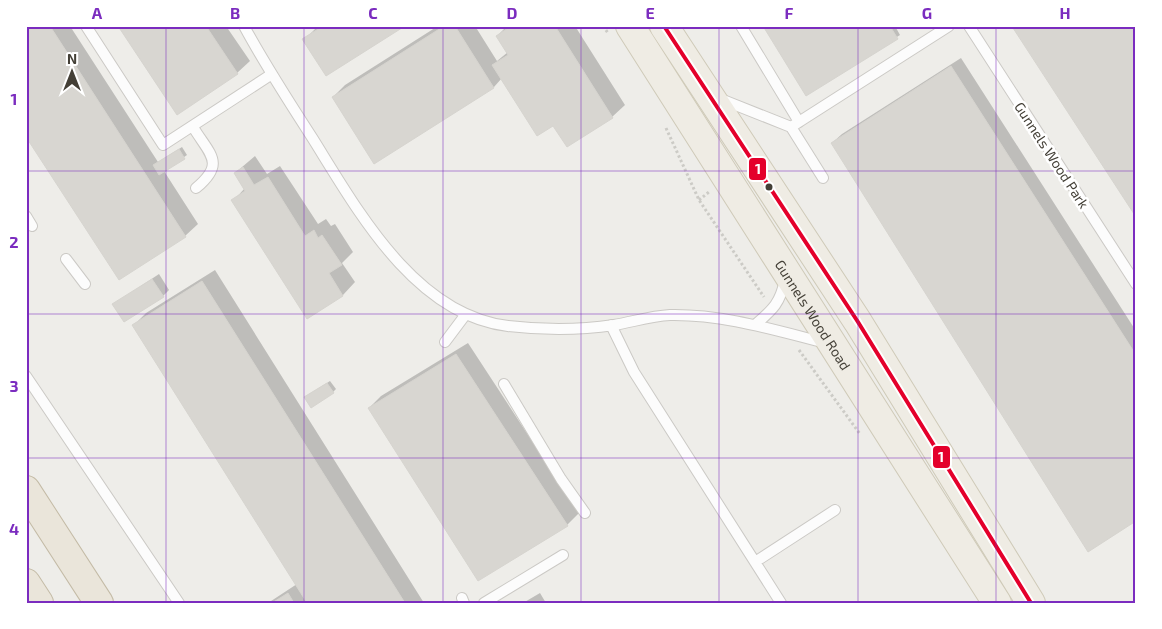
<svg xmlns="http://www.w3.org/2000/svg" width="1162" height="629" font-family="'Exo 2',sans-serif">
<rect width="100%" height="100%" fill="#eeede9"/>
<path fill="#0003" d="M 26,26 L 70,26 L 158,162 L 182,147 L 187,155 L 164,171 L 198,224 L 185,236 L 119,278 Z
M 119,26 L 226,26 L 250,61 L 237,73 Z
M 318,26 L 403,26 L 304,40 Z
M 438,26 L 475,26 L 497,61 L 508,52 L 497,36 L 507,26 L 575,26 L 625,105 L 612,117 L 553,124 L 502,78 L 494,87 L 374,162 L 333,97 L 345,85 Z
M 764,26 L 895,26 L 900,35 L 807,94 Z
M 961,58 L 1136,331 L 1136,519 L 832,143 L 842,134 Z
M 255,156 L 267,174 L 280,166 L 318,224 L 326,219 L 331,226 L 335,224 L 353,252 L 342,263 L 355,282 L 343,295 L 307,317 L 233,201 L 245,188 L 235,173 Z
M 215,270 L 424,603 L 268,603 L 297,584 L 134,325 L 146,313 Z
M 159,274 L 169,290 L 163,296 L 114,304 Z
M 468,343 L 579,513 L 567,525 L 369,408 L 381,396 Z
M 330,381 L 336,389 L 333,392 L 308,395 Z
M 540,593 L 546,603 L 523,603 Z"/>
<path fill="#d8d6d1" stroke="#d6d4cf" d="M 26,26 L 50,26 L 186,237 L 119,280 L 26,137 Z
M 118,26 L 206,26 L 238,74 L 177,115 Z
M 323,26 L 405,26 L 326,76 L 302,39 Z
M 444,26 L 455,26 L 494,88 L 374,164 L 332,97 Z
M 511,26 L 555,26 L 613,118 L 567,147 L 553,126 L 537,136 L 492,65 L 508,55 L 496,36 Z
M 763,26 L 890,26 L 898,39 L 806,96 Z
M 1015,26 L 1136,26 L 1136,217 L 1013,28 Z
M 951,66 L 1136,355 L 1136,521 L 1088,552 L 831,143 Z
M 179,149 L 185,159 L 159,175 L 153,165 Z
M 243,167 L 254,185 L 268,177 L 305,236 L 314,230 L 318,238 L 322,235 L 342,265 L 329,273 L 343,296 L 307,319 L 231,200 L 245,191 L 234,173 Z
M 152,279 L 164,297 L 124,322 L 112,304 Z
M 202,281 L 405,603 L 307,603 L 132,325 Z
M 456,354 L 568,526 L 478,581 L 368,408 Z
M 327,383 L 334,393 L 311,408 L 304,397 Z
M 288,593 L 294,603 L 272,603 Z"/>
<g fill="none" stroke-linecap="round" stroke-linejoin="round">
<g stroke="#cbc9c5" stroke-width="12">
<path id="lane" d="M 86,26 L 163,145 L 272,74
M 244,26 C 265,65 289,102 313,139 C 358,211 415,315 508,326 C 542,330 581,330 614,325 C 632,322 651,316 670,315 C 723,314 774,330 826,343
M 741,26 L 799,122
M 969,26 L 1136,284
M 718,98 L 791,127
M 193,127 C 210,155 226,163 196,188
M 791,127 L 949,26
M 791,127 L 823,178
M 26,216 L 32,226
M 66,259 L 85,284
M 611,325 L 634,372 L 781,603
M 755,325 C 772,310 780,304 785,280
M 445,342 L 466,314
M 26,376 L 179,603
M 504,384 L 561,479 L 585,513
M 755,562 L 835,510
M 462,598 L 464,603
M 484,603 L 563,555"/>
</g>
<g stroke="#cfcab8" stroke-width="30">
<g id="primary">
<path id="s1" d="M 630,26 L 997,603"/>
<path d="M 664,26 L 858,322 L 1031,603"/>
</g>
</g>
<g stroke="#c4bba6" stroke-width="30">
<path id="highway" d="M 26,490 L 99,603
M 26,583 L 39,603"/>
</g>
<path stroke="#cccbc6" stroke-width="3" stroke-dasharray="2.5 2.5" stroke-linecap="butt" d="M 603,26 L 608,33
M 666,128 L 699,200 L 764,297
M 699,200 L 709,192
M 799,350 L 860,434"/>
<use href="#lane" stroke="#fcfcfc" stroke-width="10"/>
<use href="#primary" stroke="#efece4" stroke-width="28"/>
<use href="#highway" stroke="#eae5da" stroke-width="28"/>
<g stroke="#fff" stroke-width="8">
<path id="bus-1" d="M 664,26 L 858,322 L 1031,603"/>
</g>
<use href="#bus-1" stroke="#e4002b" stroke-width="4"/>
</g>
<path fill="none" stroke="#7b2cbf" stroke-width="1" stroke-opacity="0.55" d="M 166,26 L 166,603M 304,26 L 304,603M 443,26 L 443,603M 581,26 L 581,603M 719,26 L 719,603M 858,26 L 858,603M 996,26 L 996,603M 26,171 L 1136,171M 26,314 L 1136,314M 26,458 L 1136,458"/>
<circle fill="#433f36" stroke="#fff" stroke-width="2" cx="769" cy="187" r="4.5"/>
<g text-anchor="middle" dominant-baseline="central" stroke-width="5" stroke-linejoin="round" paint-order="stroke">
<g font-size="14" fill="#433f36" stroke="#fff">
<text transform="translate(1052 155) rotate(57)">Gunnels Wood Park</text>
<text stroke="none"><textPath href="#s1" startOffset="342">Gunnels Wood Road</textPath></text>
</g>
</g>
<g stroke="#fff" stroke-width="2">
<rect x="748" y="157" width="19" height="24" rx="5" fill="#e4002b"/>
<rect x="932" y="445" width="19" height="24" rx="5" fill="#e4002b"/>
</g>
<g font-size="14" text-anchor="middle" font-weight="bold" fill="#fff">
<text x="758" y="174">1</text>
<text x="941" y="462">1</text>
</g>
<rect width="1162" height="629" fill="none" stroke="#ffffff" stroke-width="55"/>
<g transform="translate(72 72)" stroke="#ffffff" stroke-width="4" paint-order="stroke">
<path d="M0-4L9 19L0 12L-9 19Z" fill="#433f36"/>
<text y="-8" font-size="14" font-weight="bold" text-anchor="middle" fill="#433f36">N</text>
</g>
<rect x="28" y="28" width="1106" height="574" fill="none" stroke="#7b2cbf" stroke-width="2"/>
<g font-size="16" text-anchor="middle" font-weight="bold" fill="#7b2cbf">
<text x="97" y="19">A</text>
<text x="235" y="19">B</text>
<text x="373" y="19">C</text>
<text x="512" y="19">D</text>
<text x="650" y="19">E</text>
<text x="789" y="19">F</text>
<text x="927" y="19">G</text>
<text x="1065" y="19">H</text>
<text x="14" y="105">1</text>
<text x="14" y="248">2</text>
<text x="14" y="392">3</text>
<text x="14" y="535">4</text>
</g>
</svg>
